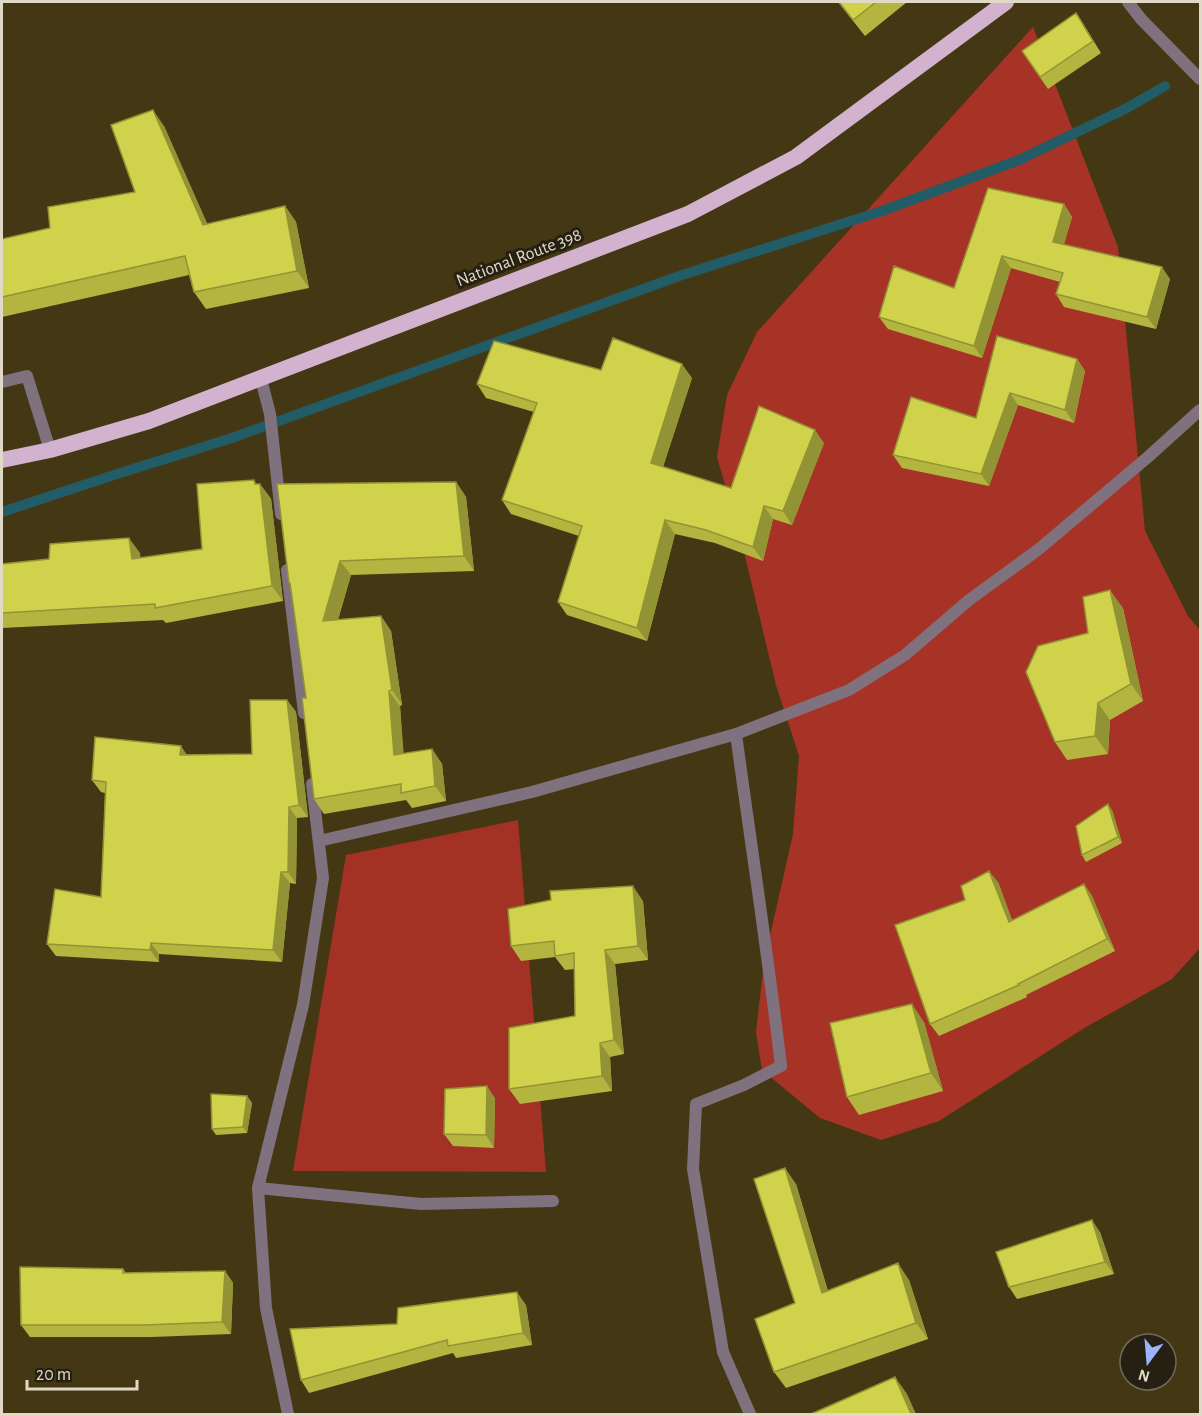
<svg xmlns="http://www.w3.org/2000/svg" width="1202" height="1416" font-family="'Alegreya Sans',sans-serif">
<rect width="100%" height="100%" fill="#443814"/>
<path fill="#a33124" d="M 518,820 L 546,1172 L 293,1171 L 346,855 Z"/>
<path fill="#a63326" d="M 1033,27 L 1118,247 L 1145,531 L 1188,616 L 1200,630 L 1200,948 L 1172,979 L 1086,1027 L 939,1121 L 881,1140 L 820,1118 L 762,1070 L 756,1032 L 764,962 L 793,834 L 799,756 L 776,685 L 743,548 L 717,457 L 727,395 L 757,332 Z"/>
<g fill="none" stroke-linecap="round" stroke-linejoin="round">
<path stroke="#225c66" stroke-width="10" d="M 2,512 L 120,473 L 229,439 L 682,275 L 882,211 L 1019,160 L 1127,108 L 1165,86"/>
<path stroke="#7f717d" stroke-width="12" d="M 258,1188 L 421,1204 L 553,1201"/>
<path stroke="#7f717d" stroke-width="12" d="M 1128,2 L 1141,19 L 1200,79
M 261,379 L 270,414 L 281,514
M 2,382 L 27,376 L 50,450
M 287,570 L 304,713
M 736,734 C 751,845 768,955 781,1066 L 744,1085 L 696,1104 L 693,1169 L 723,1352 L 750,1414
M 319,841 L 532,792 L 736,734 L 849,690 L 905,655 L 969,600 L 1039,549 L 1148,457 L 1200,410
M 288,1414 L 266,1308 L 258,1188 L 303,1005 L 323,878 L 312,784"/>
<path stroke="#d2b2ce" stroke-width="16" d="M 2,460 L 50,450 L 149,421 L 688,214 L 796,157 L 1006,2"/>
</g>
<path fill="#b3b540" d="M 838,2 L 907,2 L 865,36 Z
M 1076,13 L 1101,53 L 1048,89 L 1022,51 Z
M 164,126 L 207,224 L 285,206 L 296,222 L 309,288 L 206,309 L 194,292 L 189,275 L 2,317 L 2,239 L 50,228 L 135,192 Z
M 1064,204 L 1072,217 L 1064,244 L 1170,279 L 1156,329 L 1064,307 L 1056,294 L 1060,282 L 1011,268 L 982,358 L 888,329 L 879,317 L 954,288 Z
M 997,336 L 1077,359 L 1085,371 L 1074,423 L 1018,405 L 989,486 L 902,468 L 893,455 L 976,418 Z
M 601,370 L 692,378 L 663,467 L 731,488 L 824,443 L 792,525 L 773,519 L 763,561 L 715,543 L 675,534 L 647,641 L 567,615 L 558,602 L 579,536 L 511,514 L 502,500 L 534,412 L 486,398 L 477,384 Z
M 456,482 L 466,497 L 474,571 L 351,575 L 338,620 L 381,616 L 391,631 L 402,705 L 400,706 L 403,754 L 432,749 L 442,764 L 446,801 L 412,808 L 406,800 L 324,814 L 314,799 L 306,698 L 290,585 L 289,583 Z
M 256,484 L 260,484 L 271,499 L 283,601 L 166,623 L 163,620 L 2,628 L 2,564 L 140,553 L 140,558 L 202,549 Z
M 1123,608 L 1143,701 L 1110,720 L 1108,754 L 1067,760 L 1055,742 L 1088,633 Z
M 287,700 L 296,712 L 308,817 L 297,818 L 296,884 L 290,883 L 282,962 L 159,954 L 159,962 L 56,956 L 47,944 L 101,897 L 105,793 L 101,792 L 92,780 L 187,755 L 252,754 Z
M 1112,810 L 1122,843 L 1086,862 L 1082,855 Z
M 998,882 L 1012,920 L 1084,884 L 1092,896 L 1115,951 L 1026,995 L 1027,997 L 939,1036 L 930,1024 L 965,900 Z
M 643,901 L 648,960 L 615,964 L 624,1054 L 610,1057 L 612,1091 L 520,1104 L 509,1089 L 575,1016 L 575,969 L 565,970 L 555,957 L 521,961 L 511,946 Z
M 924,1022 L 943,1091 L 859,1115 L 847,1097 Z
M 247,1096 L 252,1103 L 247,1133 L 216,1135 L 212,1129 Z
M 495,1098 L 494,1148 L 453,1146 L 444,1134 Z
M 796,1184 L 828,1291 L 909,1280 L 928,1339 L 786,1388 L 774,1372 L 795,1303 Z
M 1100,1232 L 1114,1274 L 1017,1299 L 1009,1287 Z
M 123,1269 L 126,1273 L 225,1271 L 233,1283 L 231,1334 L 152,1337 L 30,1337 L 21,1325 Z
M 526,1305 L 532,1345 L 456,1358 L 453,1353 L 309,1393 L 301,1380 L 397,1324 Z"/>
<path fill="#929334" d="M 1076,13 L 1084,25 L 1101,53 L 1093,41 Z
M 153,110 L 164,126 L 215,241 L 203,225 Z
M 1064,204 L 1072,217 L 1061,254 L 1053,242 Z
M 285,206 L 296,222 L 309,288 L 297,271 Z
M 1002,256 L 1011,268 L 982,358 L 974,346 Z
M 1162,267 L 1170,279 L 1156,329 L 1147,317 Z
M 1077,359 L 1085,371 L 1074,423 L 1065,410 Z
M 682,364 L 692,378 L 660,476 L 651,463 Z
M 1010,393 L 1018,405 L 989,486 L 981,474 Z
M 815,430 L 824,443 L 792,525 L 783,511 Z
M 254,480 L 261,491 L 260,484 L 271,499 L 283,601 L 272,586 Z
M 456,482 L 466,497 L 474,571 L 464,556 Z
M 764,506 L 773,519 L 763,561 L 753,547 Z
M 665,520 L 675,534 L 647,641 L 637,628 Z
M 129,538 L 140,553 L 143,574 L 132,559 Z
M 340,561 L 351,575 L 333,636 L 323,621 Z
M 1110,590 L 1123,608 L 1143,701 L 1131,684 Z
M 381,616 L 391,631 L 402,705 L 392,690 Z
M 389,691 L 400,706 L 405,770 L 394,755 Z
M 287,700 L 296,712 L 308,817 L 299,805 Z
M 1098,703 L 1110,720 L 1108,754 L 1095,736 Z
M 181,746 L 189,758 L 180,755 Z
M 432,749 L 442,764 L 446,801 L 435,786 Z
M 1108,804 L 1112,810 L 1122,843 L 1118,837 Z
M 289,807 L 297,818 L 296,884 L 288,872 Z
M 989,871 L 998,882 L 1017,934 L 1009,922 Z
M 281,872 L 290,883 L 282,962 L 273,950 Z
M 1084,884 L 1092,896 L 1115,951 L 1107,939 Z
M 633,886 L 643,901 L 648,960 L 638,946 Z
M 151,943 L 159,954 L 159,962 L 150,950 Z
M 605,950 L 615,964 L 624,1054 L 614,1040 Z
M 912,1004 L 924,1022 L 943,1091 L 931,1073 Z
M 600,1043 L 610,1057 L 612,1091 L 602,1076 Z
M 487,1086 L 495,1098 L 494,1148 L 486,1135 Z
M 247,1096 L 252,1103 L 247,1133 L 243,1127 Z
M 785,1168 L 796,1184 L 833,1309 L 822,1293 Z
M 1092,1220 L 1100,1232 L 1114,1274 L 1105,1262 Z
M 898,1263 L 909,1280 L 928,1339 L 916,1323 Z
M 225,1271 L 233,1283 L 231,1334 L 222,1322 Z
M 517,1292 L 526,1305 L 532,1345 L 523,1333 Z
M 895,1377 L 907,1394 L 916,1414 L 911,1414 Z"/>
<path fill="#d0d24b" stroke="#929334" stroke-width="1.5" d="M 839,2 L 876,2 L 853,20 Z
M 1076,13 L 1093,41 L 1040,77 L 1022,51 Z
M 153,110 L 203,225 L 285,206 L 297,271 L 194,292 L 185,256 L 2,297 L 2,239 L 50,228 L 48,207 L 135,192 L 111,125 Z
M 988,188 L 1064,204 L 1053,242 L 1162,267 L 1147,317 L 1056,294 L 1063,273 L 1002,256 L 974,346 L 879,317 L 894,266 L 954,288 Z
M 997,336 L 1077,359 L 1065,410 L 1010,393 L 981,474 L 893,455 L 911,397 L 976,418 Z
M 613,338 L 682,364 L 651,463 L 731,488 L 759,406 L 815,430 L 783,511 L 764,506 L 753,547 L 706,530 L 665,520 L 637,628 L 558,602 L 582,526 L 502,500 L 537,403 L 477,384 L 494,341 L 601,370 Z
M 254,480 L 255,484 L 260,484 L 272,586 L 155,608 L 155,604 L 2,613 L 2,564 L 49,559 L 50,544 L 129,538 L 132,559 L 202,549 L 197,484 Z
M 456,482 L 464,556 L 340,561 L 323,621 L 381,616 L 392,690 L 389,691 L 394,755 L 432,749 L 435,786 L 401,793 L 401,784 L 314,799 L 302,698 L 306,698 L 290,583 L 289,583 L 277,484 Z
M 1110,590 L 1131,684 L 1098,703 L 1095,736 L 1055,742 L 1026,672 L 1038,646 L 1088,633 L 1083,597 Z
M 250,700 L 287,700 L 299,805 L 289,807 L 288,872 L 281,872 L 273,950 L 151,943 L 150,950 L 47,944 L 55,889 L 101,897 L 106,782 L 92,780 L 95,737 L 181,746 L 180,755 L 252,754 Z
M 1108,804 L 1118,837 L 1082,855 L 1076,826 Z
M 989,871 L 1009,922 L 1084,884 L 1107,939 L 1018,984 L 1019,985 L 930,1024 L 895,925 L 965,900 L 961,886 Z
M 633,886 L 638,946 L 605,950 L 614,1040 L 600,1043 L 602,1076 L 509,1089 L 509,1028 L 575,1016 L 574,953 L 555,956 L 554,941 L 511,946 L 508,909 L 551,900 L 550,891 Z
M 912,1004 L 931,1073 L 847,1097 L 830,1023 Z
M 487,1086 L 486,1135 L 444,1134 L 445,1089 Z
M 211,1094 L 247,1096 L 243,1127 L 212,1129 Z
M 785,1168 L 822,1293 L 898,1263 L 916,1323 L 774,1372 L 755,1319 L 795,1303 L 754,1179 Z
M 1092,1220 L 1105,1262 L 1009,1287 L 996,1252 Z
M 20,1267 L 123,1269 L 123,1273 L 225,1271 L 222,1322 L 144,1325 L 21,1325 Z
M 517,1292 L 523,1333 L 448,1346 L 447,1340 L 301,1380 L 290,1329 L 397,1324 L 398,1308 Z
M 895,1377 L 911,1414 L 811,1414 Z"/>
<g text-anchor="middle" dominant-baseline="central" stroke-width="6" stroke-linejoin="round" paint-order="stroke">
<g font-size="18" fill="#e0d9c6" stroke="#252011">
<text transform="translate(519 258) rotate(-21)">National Route 398</text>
</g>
</g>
<rect width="1202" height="1416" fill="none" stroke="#e0d9c6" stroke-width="6"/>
<g transform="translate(1148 1362) rotate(196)"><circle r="28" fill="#252011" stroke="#706a59" stroke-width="1.5"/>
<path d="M0-4.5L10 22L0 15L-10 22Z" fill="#9cb4fd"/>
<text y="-9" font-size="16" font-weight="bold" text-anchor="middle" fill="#e0d9c6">N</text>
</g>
<path d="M27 1380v9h110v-9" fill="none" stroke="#e0d9c6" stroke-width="3"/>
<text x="36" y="1380" font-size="18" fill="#e0d9c6" stroke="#252011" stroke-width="4.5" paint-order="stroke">20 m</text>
</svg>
